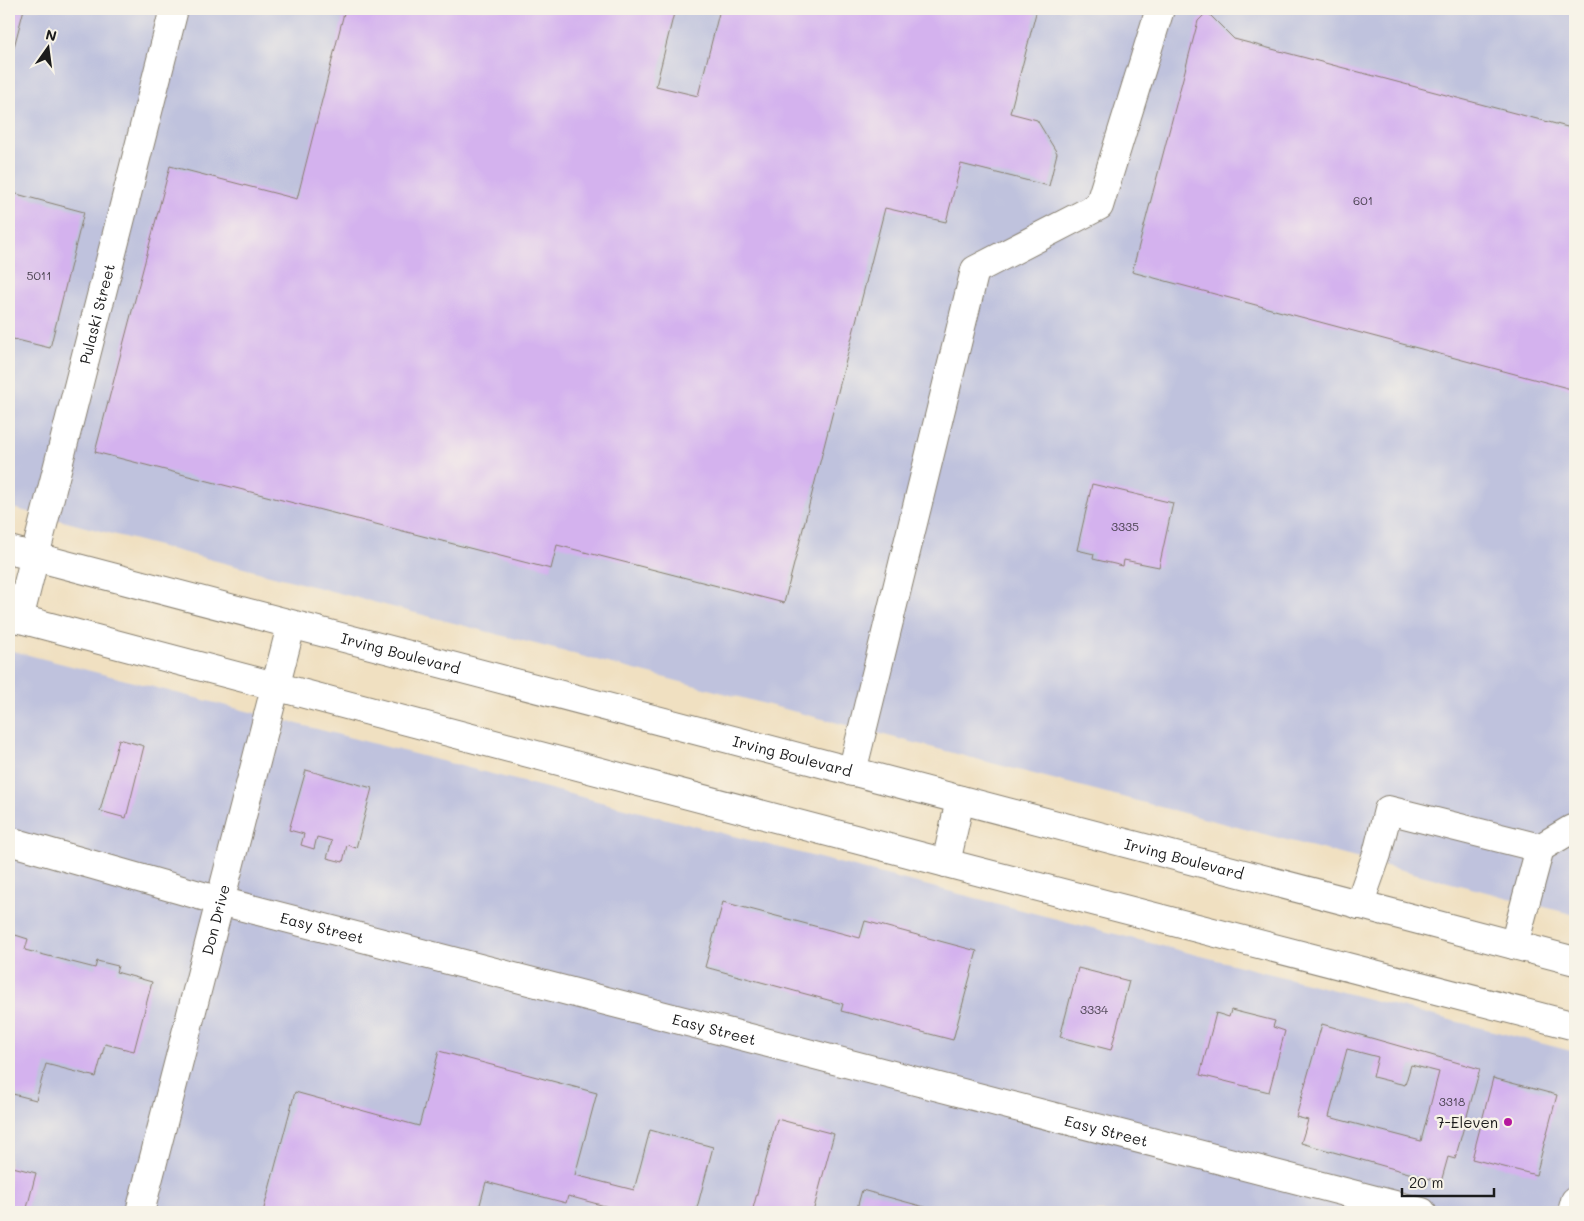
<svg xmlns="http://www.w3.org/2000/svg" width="1584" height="1221" font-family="Mali,sans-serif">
<rect width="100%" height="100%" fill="#f7f3e8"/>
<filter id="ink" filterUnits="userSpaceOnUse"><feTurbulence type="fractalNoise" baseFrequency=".02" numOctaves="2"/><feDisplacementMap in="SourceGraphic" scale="10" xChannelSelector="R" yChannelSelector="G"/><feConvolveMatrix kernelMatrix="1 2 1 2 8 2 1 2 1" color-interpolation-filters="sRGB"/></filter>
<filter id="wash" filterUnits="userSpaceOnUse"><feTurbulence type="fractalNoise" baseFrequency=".0096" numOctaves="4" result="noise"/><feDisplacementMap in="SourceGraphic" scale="20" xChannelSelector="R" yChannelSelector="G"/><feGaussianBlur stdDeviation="1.12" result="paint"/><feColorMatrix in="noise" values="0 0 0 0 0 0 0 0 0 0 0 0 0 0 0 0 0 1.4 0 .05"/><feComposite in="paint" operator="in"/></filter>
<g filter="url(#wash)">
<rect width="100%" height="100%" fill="#f0e0c1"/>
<path fill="#bfc2dd" d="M 9,9 L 1575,9 L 1575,915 L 9,507 Z
M 9,650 L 1575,1052 L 1575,1212 L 9,1212 Z"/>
<g id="blocks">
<path fill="#d4b2ee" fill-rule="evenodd" d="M 9,9 L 24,9 L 9,66 Z
M 345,9 L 675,9 L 656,86 L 698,96 L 720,9 L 1037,9 L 1010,113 L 1037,120 L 1057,153 L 1049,186 L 961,164 L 946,222 L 885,208 L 784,603 L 557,545 L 551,569 L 95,452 L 170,166 L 297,199 Z
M 1207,12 L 1234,39 L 1575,129 L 1575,390 L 1132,272 L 1198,21 Z
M 9,192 L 84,212 L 50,348 L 9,338 Z
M 1092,484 L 1173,503 L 1159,567 L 1124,560 L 1123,566 L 1093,559 L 1094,554 L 1077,550 Z
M 119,739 L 144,746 L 126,818 L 100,811 Z
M 306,770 L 372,788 L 356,848 L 347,845 L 343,862 L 327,858 L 332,841 L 317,837 L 314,849 L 301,845 L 304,834 L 289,830 Z
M 723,902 L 860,938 L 865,921 L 977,951 L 953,1040 L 841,1011 L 843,1004 L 705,967 Z
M 9,933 L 28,939 L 25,950 L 95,968 L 97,961 L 118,966 L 116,972 L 152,982 L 134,1051 L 105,1044 L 96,1077 L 46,1064 L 36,1100 L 9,1093 Z
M 1078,968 L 1129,981 L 1111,1050 L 1060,1037 Z
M 1231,1010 L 1275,1021 L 1273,1027 L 1285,1031 L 1269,1092 L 1200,1075 L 1216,1013 L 1229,1017 Z
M 1322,1024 L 1480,1069 L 1455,1159 L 1448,1157 L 1441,1182 L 1301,1143 L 1308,1120 L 1296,1117 ZM 1347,1049 L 1378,1057 L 1373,1077 L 1405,1085 L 1411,1065 L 1439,1072 L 1421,1141 L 1329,1117 Z
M 439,1051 L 597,1093 L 575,1175 L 634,1190 L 650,1130 L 713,1147 L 696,1212 L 627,1212 L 568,1196 L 566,1203 L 486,1182 L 478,1212 L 263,1212 L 295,1092 L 419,1126 Z
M 1493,1078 L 1557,1095 L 1536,1175 L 1472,1159 Z
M 777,1119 L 834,1134 L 813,1212 L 752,1212 Z
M 9,1166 L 36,1173 L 26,1212 L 9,1212 Z
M 862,1190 L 943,1212 L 856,1212 Z"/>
</g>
</g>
<g filter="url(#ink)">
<use href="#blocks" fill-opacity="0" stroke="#867e6e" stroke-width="1"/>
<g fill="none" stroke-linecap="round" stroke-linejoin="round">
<g stroke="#867e6e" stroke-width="30">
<g id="minor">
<path id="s1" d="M 19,619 L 174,9"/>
<path d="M 852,772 L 975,270 L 1099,206 L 1160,9"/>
<path id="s2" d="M 9,841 L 220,901 L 1422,1212"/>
<path d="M 1540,848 L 1572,829 L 1575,830"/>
<path d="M 1359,905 L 1377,854 L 1388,810 L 1540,848 L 1514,945"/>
<path id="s3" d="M 140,1212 L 291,626"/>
<path d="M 1572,1212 L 1575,1201"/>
</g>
</g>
<g stroke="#867e6e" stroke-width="30">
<g id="major">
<path id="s4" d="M 9,550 L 1575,961"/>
<path d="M 9,616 L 946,863 L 1575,1026"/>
<path d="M 946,863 L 960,800"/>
</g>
</g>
<use href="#minor" stroke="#fff" stroke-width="28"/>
<use href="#major" stroke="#fff" stroke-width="28"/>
</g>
</g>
<circle fill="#b5179e" stroke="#f7f3e8" stroke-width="2" cx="1508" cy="1122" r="5"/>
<g text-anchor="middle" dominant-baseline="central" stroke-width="5" stroke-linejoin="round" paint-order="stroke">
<g font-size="12" fill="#4a4250">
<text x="1363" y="200">601</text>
<text x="39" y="275">5011</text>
<text x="1125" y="526">3335</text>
<text x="1094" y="1009">3334</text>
<text x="1452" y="1101">3318</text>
</g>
<g font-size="15" fill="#1c1c1c" stroke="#f7f3e8">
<text stroke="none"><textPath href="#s1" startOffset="315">Pulaski Street</textPath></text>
<text stroke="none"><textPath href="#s4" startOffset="405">Irving Boulevard</textPath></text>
<text stroke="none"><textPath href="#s4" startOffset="810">Irving Boulevard</textPath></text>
<text stroke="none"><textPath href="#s4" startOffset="1215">Irving Boulevard</textPath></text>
<text stroke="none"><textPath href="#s3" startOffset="302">Don Drive</textPath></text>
<text stroke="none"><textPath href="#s2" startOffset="325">Easy Street</textPath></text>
<text stroke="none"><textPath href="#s2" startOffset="730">Easy Street</textPath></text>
<text stroke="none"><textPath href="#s2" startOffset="1135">Easy Street</textPath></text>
</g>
<g font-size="15" fill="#1c1c1c" stroke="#f7f3e8" text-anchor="end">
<text x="1498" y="1122">7-Eleven</text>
</g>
</g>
<rect width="1584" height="1221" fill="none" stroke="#f7f3e8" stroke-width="30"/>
<g transform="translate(48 48) rotate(14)" stroke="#f7f3e8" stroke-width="4" paint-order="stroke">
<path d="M0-4L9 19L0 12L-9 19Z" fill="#1c1c1c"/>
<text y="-8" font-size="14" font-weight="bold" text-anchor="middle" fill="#1c1c1c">N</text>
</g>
<path d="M1402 1188v8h92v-8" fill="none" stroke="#1c1c1c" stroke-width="2.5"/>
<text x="1409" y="1188" font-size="15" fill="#1c1c1c" stroke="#f7f3e8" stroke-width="4" paint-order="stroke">20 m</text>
</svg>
